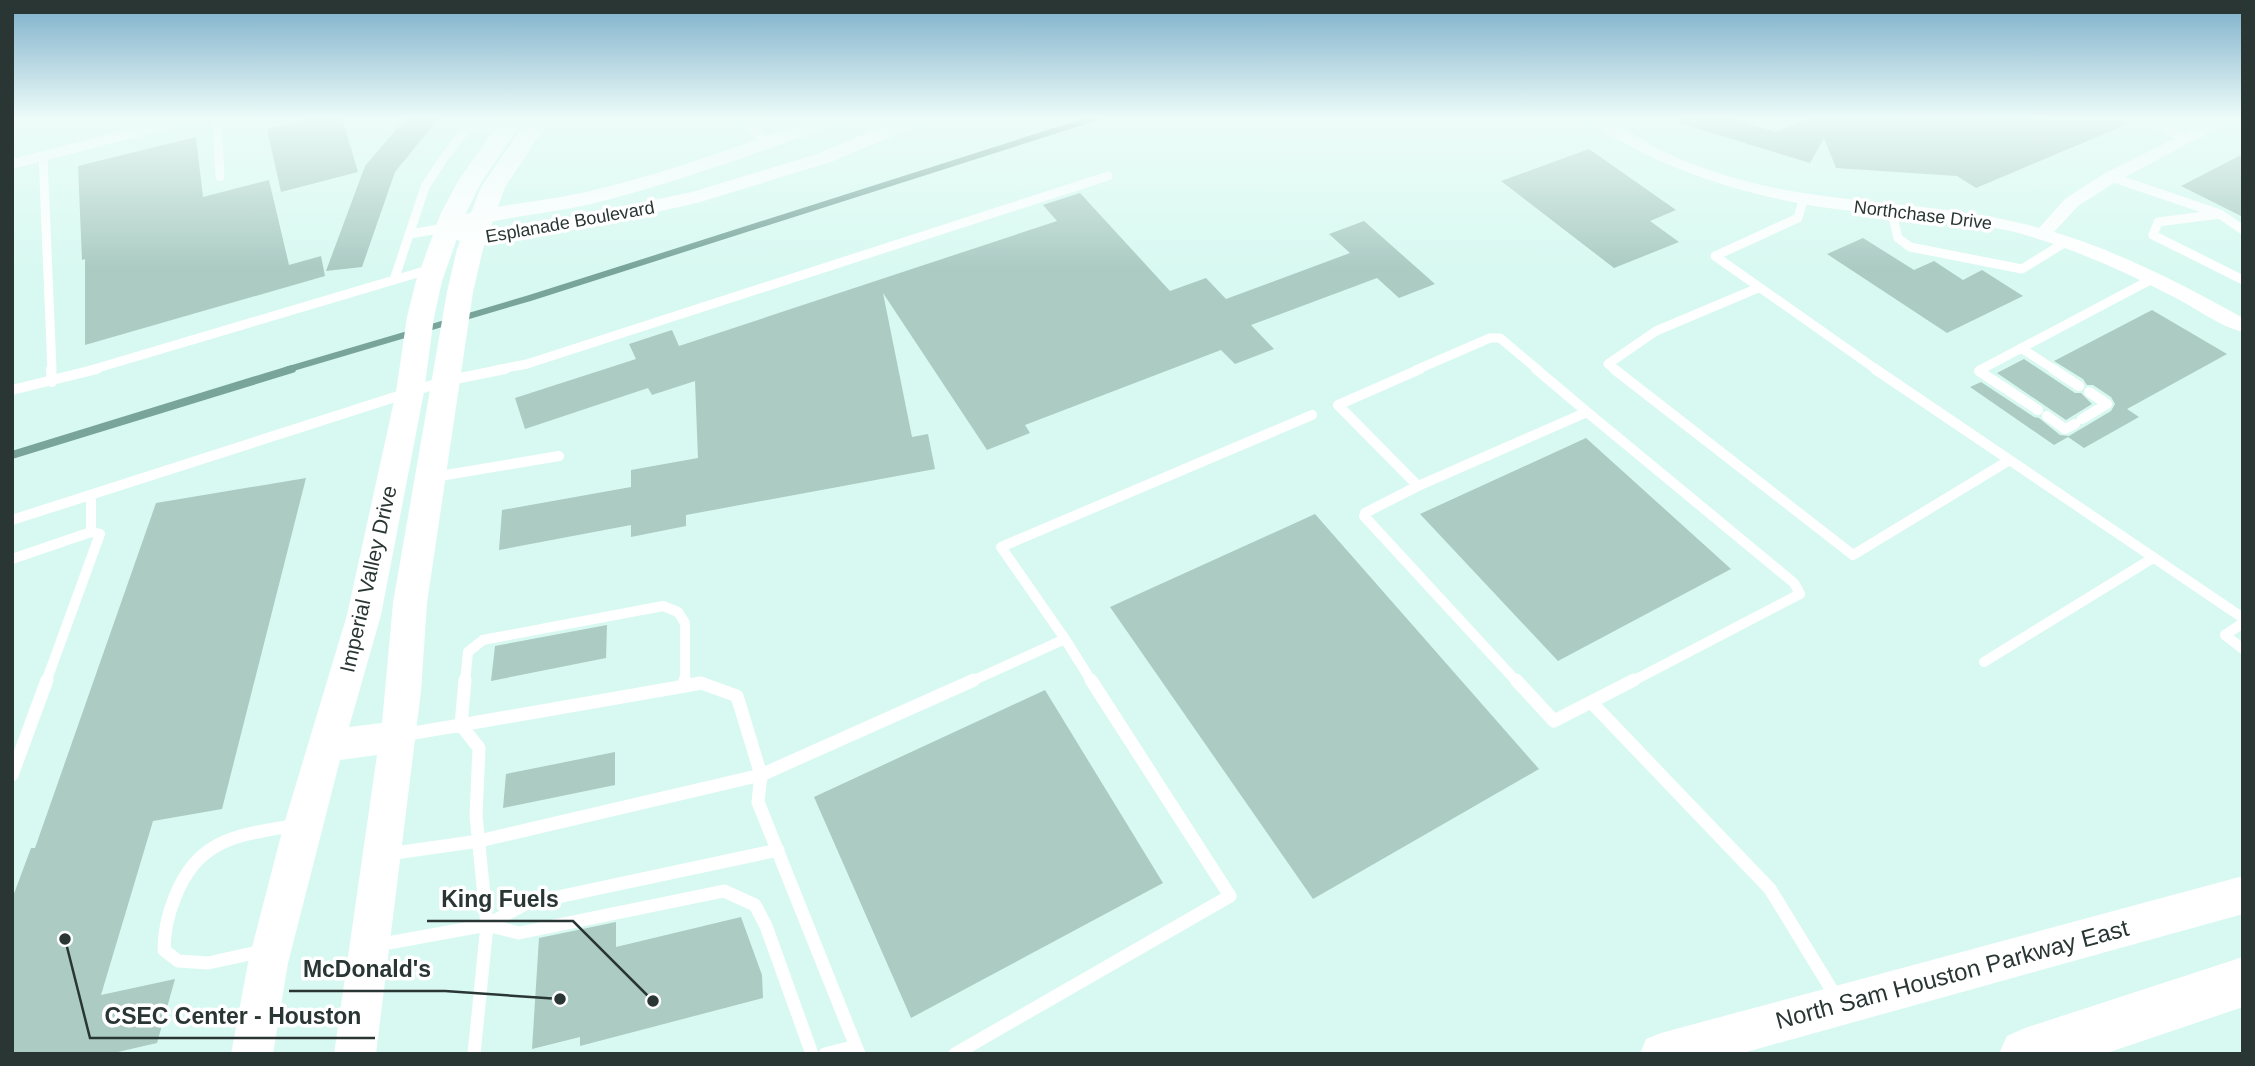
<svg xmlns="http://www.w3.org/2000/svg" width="2255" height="1066" font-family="Arial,sans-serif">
<rect width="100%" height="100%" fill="#d8f9f1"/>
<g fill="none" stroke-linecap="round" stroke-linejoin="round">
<path stroke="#79a49a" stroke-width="6" d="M 286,370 L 530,298 L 1095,118"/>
<path stroke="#79a49a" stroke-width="8" d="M 12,455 L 292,369"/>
</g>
<path fill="#abcbc3" d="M 308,118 L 342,118 L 358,172 L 281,192 L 267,129 Z
M 406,118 L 439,118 L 395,172 L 362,267 L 326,271 L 365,166 Z
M 1680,118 L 1730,118 L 1775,132 L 1810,118 L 2137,120 L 1976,188 L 1957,176 L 1836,168 L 1824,138 L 1810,163 L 1679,123 Z
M 196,137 L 203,197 L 269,180 L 289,265 L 321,256 L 325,276 L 85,345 L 85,259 L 82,260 L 78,166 Z
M 1589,149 L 1676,210 L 1650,221 L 1679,242 L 1614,268 L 1501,181 Z
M 2243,154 L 2243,217 L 2181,186 Z
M 1080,193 L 1170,291 L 1206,278 L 1226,299 L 1350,253 L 1329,234 L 1364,221 L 1435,284 L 1399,298 L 1377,278 L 1251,325 L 1274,349 L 1235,364 L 1221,350 L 1025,425 L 1030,433 L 987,450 L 883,293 L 912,437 L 928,434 L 935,469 L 686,515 L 686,526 L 631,537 L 631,525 L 499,550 L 502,510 L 631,487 L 631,470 L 698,458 L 695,381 L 652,395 L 648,388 L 525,429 L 515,398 L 636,359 L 629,344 L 672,330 L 679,346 L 1057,221 L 1043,205 Z
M 1863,238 L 1914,270 L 1934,261 L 1963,280 L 1982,270 L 2023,296 L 1947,333 L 1827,254 Z
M 2152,310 L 2227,354 L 2127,409 L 2139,417 L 2084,448 L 2068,437 L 2054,445 L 1970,387 L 1981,382 L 2034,417 L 2039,418 L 2060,435 L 2069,436 L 2111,411 L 2115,404 L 2111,397 L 2093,385 L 2087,385 L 2083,379 L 2054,361 Z
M 2024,359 L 2075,393 L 2081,393 L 2092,404 L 2066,420 L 1997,373 Z
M 1586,438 L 1731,569 L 1558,661 L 1420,514 Z
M 306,478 L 222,809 L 153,821 L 101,995 L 175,979 L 157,1043 L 109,1054 L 12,1054 L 12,899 L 31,848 L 35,848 L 156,503 Z
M 1315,514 L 1539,769 L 1313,899 L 1110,607 Z
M 607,625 L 606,658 L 491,681 L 495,646 Z
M 1045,690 L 1163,883 L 911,1018 L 814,797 Z
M 615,752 L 615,785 L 503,808 L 506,774 Z
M 741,917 L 762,975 L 763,998 L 580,1046 L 580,1037 L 532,1049 L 539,938 L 616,922 L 616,947 Z"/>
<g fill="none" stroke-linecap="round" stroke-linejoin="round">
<path stroke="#fff" stroke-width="9" d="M 217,118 L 220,177
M 742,118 L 766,142
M 2144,118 L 2186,139
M 43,156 L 52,370
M 2111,177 L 2220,214 L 2243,230
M 1803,200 L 1798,218 L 1715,256 L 1877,370
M 1891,209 L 1898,238 L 1910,247 L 2022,269 L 2064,243
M 2220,214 L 2158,222 L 2153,235 L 2243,280
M 409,234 L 445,228
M 394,280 L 425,187 L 443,159 L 464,132 L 471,128 L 479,126 L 505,129
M 2021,348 L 2055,370
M 91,370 L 431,269
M 496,370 L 527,364 L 1108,176
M 1416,370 L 1490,338 L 1500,338 L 1538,370
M 1616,370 L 1608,364 L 1656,331 L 1758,288
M 1980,370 L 2152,279"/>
<path stroke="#fff" stroke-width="10" d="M 51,369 L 52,382
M 1536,369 L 1587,412
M 1614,369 L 1853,555 L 2008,461
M 1875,369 L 2243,618
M 1983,369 L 1979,371 L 2038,410
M 2053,369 L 2079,386
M 12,390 L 97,369
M 2047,416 L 2065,429 L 2075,424
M 2082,419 L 2107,404 L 2089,392
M 434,477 L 559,456
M 1418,486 L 1338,405 L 1420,369
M 91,495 L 91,532
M 12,520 L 445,381 L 505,369
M 12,559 L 91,532 L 100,534 L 46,682
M 2243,623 L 2225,635 L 2243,649
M 1065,639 L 1001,547 L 1312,415
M 1984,662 L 2153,558
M 465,682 L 468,652 L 483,640 L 663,606 L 678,612 L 685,623 L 685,682
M 970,682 L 1065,639 L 1092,682
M 1517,682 L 1364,516 L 1365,513 L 1418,486 L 1587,412 L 1794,583 L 1800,594 L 1631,682"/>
<path stroke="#fff" stroke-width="13" d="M 465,680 L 461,725 L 685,686
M 685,680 L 685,686
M 1516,680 L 1554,721 L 1591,702
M 1591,702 L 1770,889 L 1838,1000
M 1591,702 L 1634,680
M 402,735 L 461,725 L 479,748 L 476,816 L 487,925 L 474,1054
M 12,775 L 47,680
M 388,854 L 479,841 L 761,775 L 737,696 L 701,683 L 685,686
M 487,925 L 519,933 L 724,891 L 755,905 L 766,926 L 812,1054
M 377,945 L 487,925 L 525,904 L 778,850
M 263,951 L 208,963 L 178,961 L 164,950 C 164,931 168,914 175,897 C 198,837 240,835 297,825
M 825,1054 L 856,1046
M 859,1054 L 758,802 L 761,775 L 974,680
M 955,1054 L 1230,896 L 1091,680"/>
<path fill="#fff" fill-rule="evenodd" d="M 172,118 L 201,118 L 199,121 L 12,169 L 12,159 Z
M 1592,118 C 1617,118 1640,141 1663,151 C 1687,163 1713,172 1738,179 C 1837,207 1940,200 2039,228 L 2066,198 L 2105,173 L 2216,118 L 2237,118 L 2117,181 L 2078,206 L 2054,232 C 2120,252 2182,284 2243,318 L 2243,332 C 2218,326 2195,307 2172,296 C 2122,270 2069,247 2015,232 C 1961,219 1906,218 1852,211 C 1758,200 1672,175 1592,124 Z"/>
<path fill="#fff" fill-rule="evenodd" d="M 815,118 L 845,118 L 842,122 C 763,151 684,180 603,201 C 558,213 511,215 466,228 L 476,232 L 585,214 L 692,192 L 817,154 L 901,118 L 929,118 L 926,122 L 831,162 L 697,203 L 585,228 L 474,246 L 437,233 L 434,228 L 437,223 L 450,223 L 453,218 C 498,203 545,202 590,191 C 667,173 742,145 815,118 Z"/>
<path fill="#fff" fill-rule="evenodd" d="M 502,118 L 525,118 L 482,181 L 466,213 L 442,281 L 434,317 L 424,392 L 381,615 L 349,727 L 382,723 L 393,603 L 447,292 L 457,249 L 481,187 L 528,118 L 551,118 L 505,187 L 483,249 L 473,292 L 427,603 L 421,691 L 376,1054 L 334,1054 L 377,755 L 340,760 L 288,963 L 273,1054 L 231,1054 L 248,963 L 284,824 L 347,615 L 396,392 L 407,317 L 416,281 L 441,213 L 458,181 Z
M 2243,876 L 2243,914 L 1739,1054 L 1640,1054 L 1646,1039 L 1661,1033 Z"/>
<path fill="#fff" fill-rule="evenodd" d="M 2243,957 L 2243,1007 L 2104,1054 L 1999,1054 L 2007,1036 L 2025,1028 Z"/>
</g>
<linearGradient id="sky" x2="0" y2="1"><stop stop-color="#7baec9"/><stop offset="0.44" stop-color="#edfcf9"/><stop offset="1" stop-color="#edfcf9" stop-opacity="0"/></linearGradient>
<rect width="2255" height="268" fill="url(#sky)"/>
<g text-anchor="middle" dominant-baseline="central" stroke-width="7" stroke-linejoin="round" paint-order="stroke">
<g font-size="18" fill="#293633" stroke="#fff">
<text transform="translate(1923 215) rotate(7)">Northchase Drive</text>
<text transform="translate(570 222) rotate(-10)">Esplanade Boulevard</text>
</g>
<g font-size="21" fill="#293633" stroke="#fff">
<text transform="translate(368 579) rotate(-77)">Imperial Valley Drive</text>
</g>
<g font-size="24" fill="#293633" stroke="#fff">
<text transform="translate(1952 974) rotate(-15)">North Sam Houston Parkway East</text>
</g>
</g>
<path fill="none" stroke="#293633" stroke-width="2.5" d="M653 1001L573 921H427M560 999L445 991H289M65 939L90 1038H375"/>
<g fill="#293633" stroke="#fff" stroke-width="2.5">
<circle cx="653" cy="1001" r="7"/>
<circle cx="560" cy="999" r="7"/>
<circle cx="65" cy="939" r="7"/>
</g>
<g font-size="23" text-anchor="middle" font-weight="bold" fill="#293633" stroke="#fff" stroke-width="7" stroke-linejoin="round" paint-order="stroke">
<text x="500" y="907">King Fuels</text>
<text x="367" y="977">McDonald's</text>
<text x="233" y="1024">CSEC Center - Houston</text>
</g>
<rect width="2255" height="1066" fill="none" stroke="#293633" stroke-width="28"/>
</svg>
